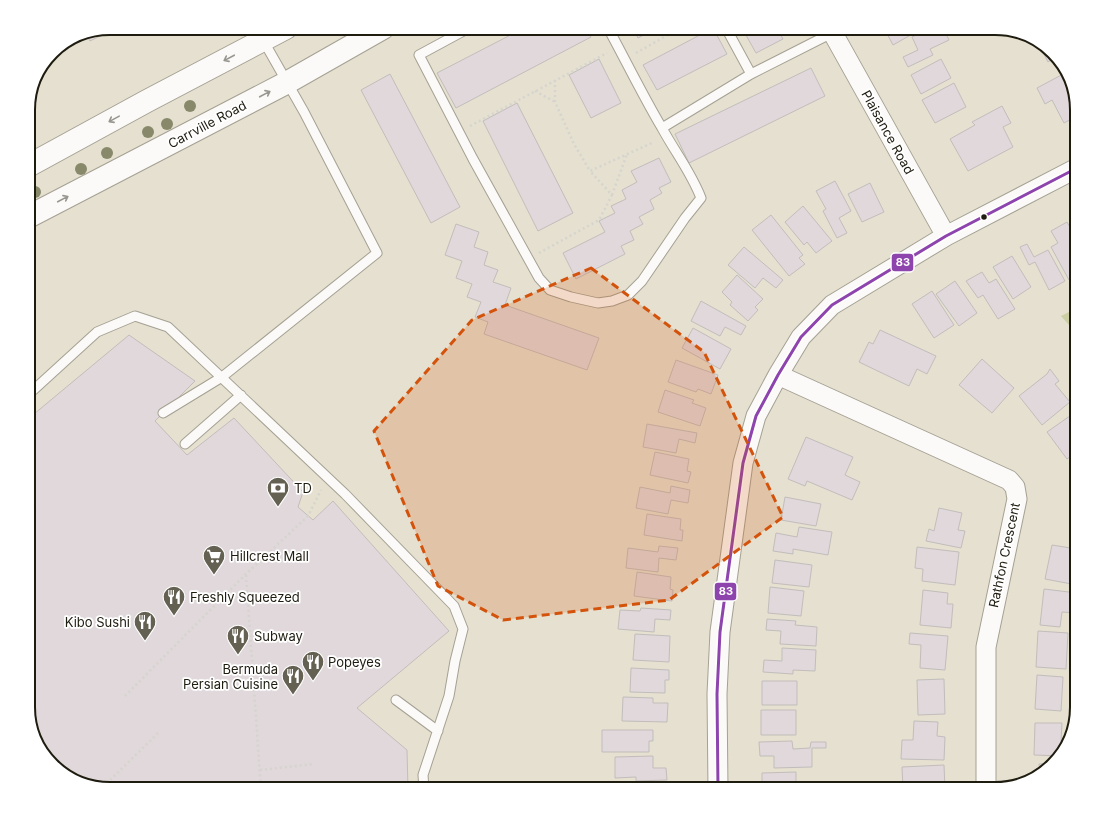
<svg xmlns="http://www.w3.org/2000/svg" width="1105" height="817" font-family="Inter,sans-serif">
<defs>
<pattern id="park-tufts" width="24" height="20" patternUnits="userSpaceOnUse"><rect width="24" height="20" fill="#cbcfa3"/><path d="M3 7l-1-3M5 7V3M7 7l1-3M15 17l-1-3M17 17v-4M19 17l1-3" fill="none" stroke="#aeb18b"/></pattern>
</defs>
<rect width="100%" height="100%" fill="#e5e0cf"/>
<path fill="url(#park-tufts)" d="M 1077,308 L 1077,334 L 1061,316 Z"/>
<path fill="#e0d8da" stroke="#c2bdbc" d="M 110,28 L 116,28 L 90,41 L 85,33 Z
M 524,28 L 586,28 L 591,37 L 456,108 L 437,73 Z
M 633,28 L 657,28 L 638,38 Z
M 713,28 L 727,54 L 657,90 L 643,65 Z
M 742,28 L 777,28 L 783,39 L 756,53 Z
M 884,28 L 923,28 L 893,45 Z
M 931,28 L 943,28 L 949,40 L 930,49 L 933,55 L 908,67 L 903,57 L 918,50 L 912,37 Z
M 1038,42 L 1045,45 L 1055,57 L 1048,62 Z
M 599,59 L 621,103 L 591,118 L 569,75 Z
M 941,59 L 951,78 L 921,94 L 911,75 Z
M 811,68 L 825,96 L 689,163 L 675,134 Z
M 1067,72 L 1077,109 L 1077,116 L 1064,123 L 1052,100 L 1045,104 L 1037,88 Z
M 390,74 L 460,207 L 431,223 L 361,90 Z
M 954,83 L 966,107 L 935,123 L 922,100 Z
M 517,103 L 573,213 L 538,231 L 483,121 Z
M 1002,106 L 1011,123 L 1003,127 L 1013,147 L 968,171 L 950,139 L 975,125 L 972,122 Z
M 659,158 L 671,182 L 659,188 L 662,193 L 650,200 L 654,209 L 639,217 L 643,224 L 630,231 L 634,240 L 621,246 L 625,254 L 576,279 L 563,253 L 605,232 L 599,221 L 615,213 L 611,206 L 626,199 L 622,190 L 637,182 L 631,171 Z
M 835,181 L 851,211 L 839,218 L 847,233 L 837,238 L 823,211 L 826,209 L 816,191 Z
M 870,183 L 884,212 L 862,222 L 848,194 Z
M 803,206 L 832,241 L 816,253 L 807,242 L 804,245 L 785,222 Z
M 771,215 L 803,255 L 799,258 L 805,264 L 789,276 L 752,230 Z
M 1067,222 L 1076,238 L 1072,240 L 1077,250 L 1077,276 L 1069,280 L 1051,247 L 1058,243 L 1051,231 Z
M 456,224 L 479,232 L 474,247 L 488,252 L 484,265 L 498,270 L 493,282 L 511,288 L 505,305 L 599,338 L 587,370 L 484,334 L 488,322 L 475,317 L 481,302 L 467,297 L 472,284 L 456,278 L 462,261 L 445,255 Z
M 1027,244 L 1034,257 L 1048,250 L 1065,281 L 1049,290 L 1035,262 L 1029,265 L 1020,247 Z
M 744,247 L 783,280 L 776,288 L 763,278 L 755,288 L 728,265 Z
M 1012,256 L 1031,287 L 1013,299 L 993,267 Z
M 982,272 L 989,283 L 996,279 L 1015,309 L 998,319 L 983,295 L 978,298 L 966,281 Z
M 737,275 L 763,299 L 755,307 L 758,310 L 748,321 L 730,305 L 732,302 L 722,292 Z
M 955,281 L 977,313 L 959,326 L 936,294 Z
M 932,291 L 954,325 L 934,338 L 912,304 Z
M 701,301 L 746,326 L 741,335 L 725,327 L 720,336 L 691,321 Z
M 693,328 L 731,349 L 720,369 L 682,348 Z
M 880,330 L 936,356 L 927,374 L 917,369 L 909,386 L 859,362 L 869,342 L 873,344 Z
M 129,335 L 195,381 L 155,421 L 187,455 L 234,418 L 303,492 L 298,507 L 313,520 L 333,501 L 449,631 L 357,708 L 407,750 L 408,789 L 109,789 L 60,772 L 39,748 L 28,712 L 28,419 Z
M 982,359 L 1014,388 L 992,413 L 959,385 Z
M 676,360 L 718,375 L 711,394 L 698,389 L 696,392 L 668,382 Z
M 1050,369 L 1059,381 L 1055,384 L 1070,402 L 1042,425 L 1019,396 L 1047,374 Z
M 665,390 L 694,400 L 692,403 L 706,408 L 700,426 L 658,412 Z
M 1077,411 L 1077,452 L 1067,459 L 1047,432 Z
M 647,424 L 697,433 L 695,443 L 679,439 L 676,453 L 643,447 Z
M 806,437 L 853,457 L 845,475 L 860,482 L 852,500 L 807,481 L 805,486 L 788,479 Z
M 655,452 L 689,459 L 687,471 L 691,472 L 688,483 L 650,475 Z
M 671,486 L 690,490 L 688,503 L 671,500 L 668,514 L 636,508 L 640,487 L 670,493 Z
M 785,497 L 821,504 L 816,526 L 781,520 Z
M 1070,503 L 1077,503 L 1077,540 L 1070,540 Z
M 939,508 L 962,513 L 958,530 L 965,531 L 961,548 L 926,541 L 929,529 L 934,531 Z
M 647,514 L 681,519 L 680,530 L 683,530 L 682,541 L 644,535 Z
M 799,527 L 832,532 L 828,555 L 793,549 L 793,554 L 773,551 L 776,533 L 797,537 Z
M 1052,545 L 1077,549 L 1077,585 L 1045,579 Z
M 659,546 L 678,548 L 676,560 L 659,558 L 658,572 L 626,568 L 628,548 L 658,552 Z
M 917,547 L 959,552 L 955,585 L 922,581 L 923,569 L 915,568 Z
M 775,560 L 812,565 L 809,587 L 772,583 Z
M 637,572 L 671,577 L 670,589 L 673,590 L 672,601 L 634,596 Z
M 770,587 L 804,591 L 801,616 L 768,613 Z
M 1044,589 L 1077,593 L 1077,613 L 1062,612 L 1060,627 L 1040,625 Z
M 923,590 L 948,593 L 947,604 L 953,604 L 951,628 L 920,625 Z
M 641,608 L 671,610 L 670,620 L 655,619 L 654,632 L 618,629 L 620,610 L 640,611 Z
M 767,619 L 796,621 L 795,625 L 817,627 L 816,646 L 780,644 L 781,631 L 766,630 Z
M 1038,631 L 1068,633 L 1066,669 L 1036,667 Z
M 910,633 L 948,636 L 945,670 L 920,668 L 921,645 L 909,644 Z
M 635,634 L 670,636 L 669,662 L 633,660 Z
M 782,648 L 816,650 L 815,671 L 793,670 L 793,674 L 763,672 L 764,660 L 782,661 Z
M 631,668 L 669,670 L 669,680 L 665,680 L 665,693 L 630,692 Z
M 1037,675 L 1063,677 L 1061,711 L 1035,709 Z
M 944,679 L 945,714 L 918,715 L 917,680 Z
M 762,681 L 797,681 L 797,705 L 762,705 Z
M 623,697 L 653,698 L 653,703 L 668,703 L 667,722 L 622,721 Z
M 761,710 L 796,710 L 796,735 L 761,735 Z
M 914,721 L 938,722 L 937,736 L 945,737 L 944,760 L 901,759 L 902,740 L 913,740 Z
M 1035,723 L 1062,723 L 1061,742 L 1065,742 L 1061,756 L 1034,755 Z
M 602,730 L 653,730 L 653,741 L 649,741 L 649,752 L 602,752 Z
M 792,741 L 793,749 L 810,748 L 811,742 L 826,742 L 826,748 L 812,748 L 812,767 L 774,768 L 774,756 L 760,756 L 759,742 Z
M 653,756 L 653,768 L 666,768 L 667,780 L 636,781 L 636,777 L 615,778 L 615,757 Z
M 1053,763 L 1040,774 L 1039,764 Z
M 944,765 L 945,789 L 903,789 L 902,767 Z
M 796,772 L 796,789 L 762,789 L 762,773 Z"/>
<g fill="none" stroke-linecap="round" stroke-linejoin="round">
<g stroke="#a5a193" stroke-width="11">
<path id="lane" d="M 469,28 L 419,55 L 473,159 L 539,278 L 550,290 L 571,297 L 598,303 L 612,301 L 628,295 L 642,281 L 685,218 L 701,198 C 691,172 675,152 662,128 C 643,96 626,61 608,28
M 726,28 L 751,74
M 662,128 L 751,74 L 832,33
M 28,395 L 97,332 L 135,316 L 168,327 L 345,494 L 454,606 L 463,629 L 455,661 L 449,696 L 423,775 L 424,789
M 163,413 L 222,377 L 377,253 L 304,112 L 263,40
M 185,444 L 241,395
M 396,700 L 438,731"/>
</g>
<g stroke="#a5a193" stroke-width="21">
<path id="street" d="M 830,28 L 946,236
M 778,375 L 1009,480 L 1015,487 L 1017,499 L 986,647 L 986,789
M 718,789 L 717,694 L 720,632 L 743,463 L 756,416 L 778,375 L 801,337 L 832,305 L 946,236 L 1077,168"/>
</g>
<g stroke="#a5a193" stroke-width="24">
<path id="secondary" d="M 28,166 L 147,101 L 286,28
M 28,217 L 288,82 L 383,28"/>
</g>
<path stroke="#d6d4ce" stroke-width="2.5" stroke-dasharray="2 3" stroke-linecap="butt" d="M 636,53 L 680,28
M 555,80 L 555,102 L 574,144 L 590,171 L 654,142
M 535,91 L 555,102
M 470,126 L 607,53
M 612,195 L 627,154
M 539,253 L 599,220 L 612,195 L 590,171
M 246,575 L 261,789
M 125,696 L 246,574 L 308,516 L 321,490
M 260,770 L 314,764
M 103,787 L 158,733"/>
<use href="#lane" stroke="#fbfaf8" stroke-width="9"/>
<use href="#street" stroke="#fbfaf8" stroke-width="19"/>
<use href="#secondary" stroke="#fbfaf8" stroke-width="22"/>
<g stroke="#fff" stroke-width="6">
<path id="bus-1" d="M 718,789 L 717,694 L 720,632 L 743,463 L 756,416 L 778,375 L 801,337 L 832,305 L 946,236 L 1077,168"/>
</g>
<use href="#bus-1" stroke="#8e44ad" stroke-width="3"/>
</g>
<g fill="#88896b">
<circle cx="190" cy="106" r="6"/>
<circle cx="167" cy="124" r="6"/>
<circle cx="148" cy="132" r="6"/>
<circle cx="107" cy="153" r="6"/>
<circle cx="81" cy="169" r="6"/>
<circle cx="35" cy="192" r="6"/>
</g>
<defs><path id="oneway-shaft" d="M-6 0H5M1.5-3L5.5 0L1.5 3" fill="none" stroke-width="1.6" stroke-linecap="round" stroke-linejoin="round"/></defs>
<g stroke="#98968f">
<use href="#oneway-shaft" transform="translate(229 58) rotate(152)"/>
<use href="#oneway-shaft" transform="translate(265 94) rotate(-28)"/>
<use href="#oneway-shaft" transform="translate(114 119) rotate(151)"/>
<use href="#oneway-shaft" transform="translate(63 199) rotate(-28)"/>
</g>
<path fill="#d4530c" fill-opacity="0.2" stroke="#d4530c" stroke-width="3" stroke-dasharray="8 5" stroke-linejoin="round" d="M 591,268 L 704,352 L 783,517 L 669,600 L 503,620 L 438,586 L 374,431 L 472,320 Z"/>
<defs>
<g id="bank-pin" transform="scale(1.15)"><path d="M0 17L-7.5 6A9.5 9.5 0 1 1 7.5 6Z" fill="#646052" stroke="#fff"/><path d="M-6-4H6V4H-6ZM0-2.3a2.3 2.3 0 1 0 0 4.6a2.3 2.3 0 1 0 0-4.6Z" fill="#fff"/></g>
<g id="supermarket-pin" transform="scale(1.15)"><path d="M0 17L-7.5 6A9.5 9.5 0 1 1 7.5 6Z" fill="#646052" stroke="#fff"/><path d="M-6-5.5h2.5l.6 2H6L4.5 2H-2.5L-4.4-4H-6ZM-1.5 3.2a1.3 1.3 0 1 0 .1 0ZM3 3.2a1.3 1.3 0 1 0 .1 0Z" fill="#fff"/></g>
<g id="restaurant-pin" transform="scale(1.15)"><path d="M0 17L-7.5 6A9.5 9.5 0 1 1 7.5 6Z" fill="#646052" stroke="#fff"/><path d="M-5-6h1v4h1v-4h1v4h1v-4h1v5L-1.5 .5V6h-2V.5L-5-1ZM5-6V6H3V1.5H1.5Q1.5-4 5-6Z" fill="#fff"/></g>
</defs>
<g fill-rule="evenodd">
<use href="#bank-pin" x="278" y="488"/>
<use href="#supermarket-pin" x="214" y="556"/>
<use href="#restaurant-pin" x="174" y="597"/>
<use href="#restaurant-pin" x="145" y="622"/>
<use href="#restaurant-pin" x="238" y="636"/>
<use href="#restaurant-pin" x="313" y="662"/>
<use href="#restaurant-pin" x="293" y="676"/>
</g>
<circle fill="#1e1b0f" stroke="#fff" stroke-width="1.5" cx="984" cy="217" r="3.5"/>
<g text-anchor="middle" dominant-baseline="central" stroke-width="3.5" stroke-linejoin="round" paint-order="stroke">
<g font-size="13" fill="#1e1b0f" stroke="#fff">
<text transform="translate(207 124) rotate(-28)">Carrville Road</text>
<text transform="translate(888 132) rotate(61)">Plaisance Road</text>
<text transform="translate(1004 555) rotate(-78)">Rathfon Crescent</text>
</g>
<g font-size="13" fill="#1e1b0f" stroke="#fff" text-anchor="start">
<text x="294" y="488">TD</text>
<text x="230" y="556">Hillcrest Mall</text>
<text x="190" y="597">Freshly Squeezed</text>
<text x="130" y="622" text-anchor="end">Kibo Sushi</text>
<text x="254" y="636">Subway</text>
<text x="328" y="662">Popeyes</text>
<text x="278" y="669" text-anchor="end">Bermuda<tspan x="278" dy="15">Persian Cuisine</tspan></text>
</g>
</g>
<path d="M0 0H1105V817H0ZM110 35H995A75 75 0 0 1 1070 110V707A75 75 0 0 1 995 782H110A75 75 0 0 1 35 707V110A75 75 0 0 1 110 35Z" fill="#fff" fill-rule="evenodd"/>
<path fill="none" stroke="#1e1b0f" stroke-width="2" d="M110 35H995A75 75 0 0 1 1070 110V707A75 75 0 0 1 995 782H110A75 75 0 0 1 35 707V110A75 75 0 0 1 110 35Z"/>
<g stroke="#fff" stroke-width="1.5">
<rect x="891" y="253" width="23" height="19" rx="4" fill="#8e44ad"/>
<rect x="714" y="582" width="23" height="19" rx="4" fill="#8e44ad"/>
</g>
<g font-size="11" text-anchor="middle" font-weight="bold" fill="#fff">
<text x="903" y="266">83</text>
<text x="726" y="595">83</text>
</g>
</svg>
